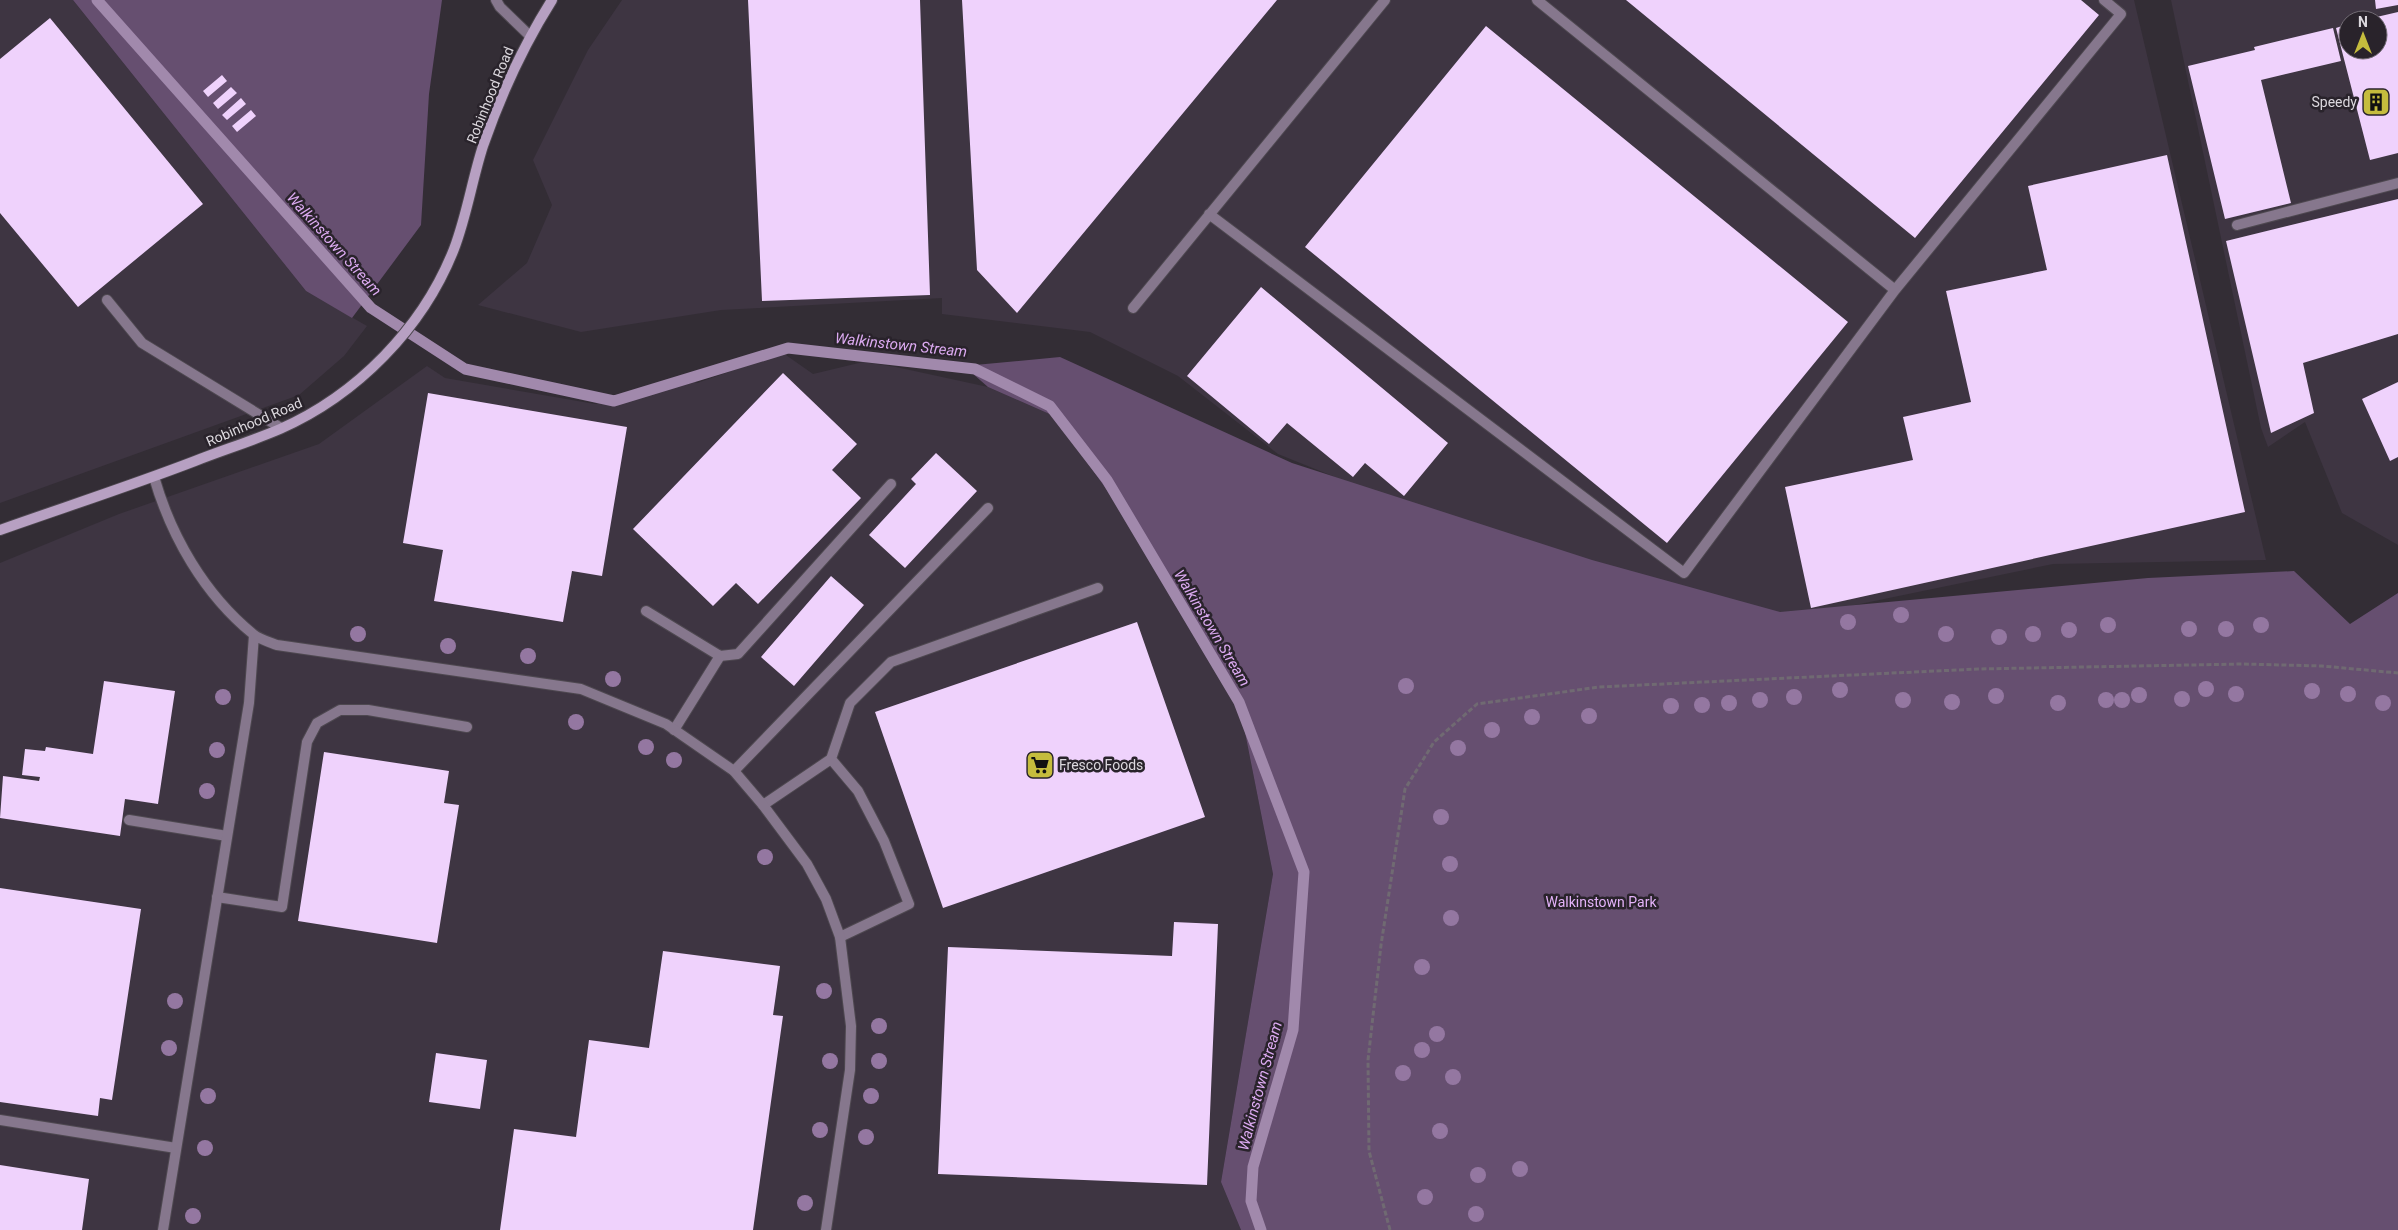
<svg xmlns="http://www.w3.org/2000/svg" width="2398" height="1230" font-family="Roboto,sans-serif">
<rect width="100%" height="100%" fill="#332d35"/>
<path fill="#3e3542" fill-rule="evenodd" d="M 0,0 L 73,0 L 306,291 L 367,326 L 344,356 L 299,395 L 0,503 Z
M 622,0 L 2134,0 L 2266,560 L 2053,564 L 1797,617 L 1481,536 L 1278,454 L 1178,376 L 1090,332 L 942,314 L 942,298 L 721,310 L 581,332 L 478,305 L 527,263 L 552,205 L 533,160 L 588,50 Z
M 2171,0 L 2398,0 L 2398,545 L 2342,513 L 2305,422 L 2268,447 L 2261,428 ZM 2348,20 L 2378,20 L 2378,50 L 2348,50 Z
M 783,353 L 813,374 L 863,362 L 896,367 L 988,387 L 1054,416 L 1114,500 L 1239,702 L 1273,874 L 1221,1182 L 1241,1230 L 0,1230 L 0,563 L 119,514 L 319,444 L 427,366 L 445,378 L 595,404 L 687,378 L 697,383 Z"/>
<path fill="#664f70" d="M 73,0 L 442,0 L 429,94 L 421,225 L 352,318 L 306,291 Z
M 1060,357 L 1292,463 L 1592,560 L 1780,612 L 2148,578 L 2294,571 L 2350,624 L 2398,593 L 2398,1230 L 1241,1230 L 1221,1182 L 1273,874 L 1239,702 L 1114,500 L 1054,416 L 988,387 L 964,366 Z"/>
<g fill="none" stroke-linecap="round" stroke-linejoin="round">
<path stroke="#a189ac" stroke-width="11" d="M 97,0 L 371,308 L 465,369 L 614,401 L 788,348 L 975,369 L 1050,406 L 1107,480 L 1239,702 L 1304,872 L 1293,1030 L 1253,1167 L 1251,1201 L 1261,1230"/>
</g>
<path fill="#efd2fc" d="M 748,0 L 920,0 L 930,295 L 762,301 Z
M 962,0 L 1277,0 L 1017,313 L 977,270 Z
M 1626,0 L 2081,0 L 2099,15 L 1915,238 Z
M 2375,0 L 2398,0 L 2398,5 L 2376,9 Z
M 2398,12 L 2398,153 L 2370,160 L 2336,28 L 2348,24 L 2348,50 L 2378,50 L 2378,20 L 2368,19 Z
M 50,18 L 203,204 L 78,307 L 0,213 L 0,59 Z
M 1486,26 L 1848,322 L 1667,543 L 1305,247 Z
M 2333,28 L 2341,61 L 2261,80 L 2291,203 L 2225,219 L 2188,66 L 2255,50 L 2254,47 Z
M 222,75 L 227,81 L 208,97 L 203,91 Z
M 231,87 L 237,93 L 218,109 L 213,103 Z
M 241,98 L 246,104 L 227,120 L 222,115 Z
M 251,110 L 256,116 L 237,132 L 232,126 Z
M 2167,155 L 2245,512 L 1811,608 L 1785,487 L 1913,460 L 1903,417 L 1971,402 L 1946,291 L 2047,270 L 2028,186 Z
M 2398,199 L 2398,334 L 2303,363 L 2314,413 L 2271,433 L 2226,241 Z
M 1261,287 L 1448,443 L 1404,496 L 1365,463 L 1353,477 L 1287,423 L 1269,444 L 1187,376 Z
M 783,373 L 857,444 L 832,470 L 861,498 L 758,604 L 736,583 L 713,606 L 633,529 Z
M 2398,382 L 2398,457 L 2390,461 L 2362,399 Z
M 428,393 L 627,427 L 602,576 L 572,571 L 563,622 L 434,601 L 443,550 L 403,543 Z
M 936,453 L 977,491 L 905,568 L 869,535 L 916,484 L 911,479 Z
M 831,576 L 864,605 L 794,686 L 761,657 Z
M 1137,622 L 1205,817 L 943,908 L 875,712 Z
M 104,681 L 175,691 L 158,804 L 125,799 L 120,836 L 0,818 L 3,776 L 39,781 L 40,777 L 22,775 L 25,749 L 45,751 L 46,747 L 93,754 Z
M 324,752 L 449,771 L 444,803 L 459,805 L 437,943 L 298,921 Z
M 0,888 L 141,909 L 112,1100 L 100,1098 L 98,1116 L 0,1102 Z
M 1174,922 L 1218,924 L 1207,1185 L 938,1174 L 948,947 L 1172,956 Z
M 663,951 L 780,966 L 773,1015 L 783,1016 L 753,1230 L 500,1230 L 514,1129 L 576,1137 L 589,1040 L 649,1048 Z
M 436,1053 L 487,1060 L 480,1109 L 429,1102 Z
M 0,1165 L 89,1179 L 82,1230 L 0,1230 Z"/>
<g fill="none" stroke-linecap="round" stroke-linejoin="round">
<g stroke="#4e4850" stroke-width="12">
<path id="lane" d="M 1537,0 L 1895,290 L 2121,14 L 2104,0
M 1209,214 L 1684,573 L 1895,290
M 2237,225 L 2398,183
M 107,300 L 142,343 L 281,428
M 1133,308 L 1385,0
M 646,611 L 720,656 L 674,730
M 720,656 L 738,654 L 891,484
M 831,759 L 858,791 L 884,841 L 909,904 L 840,937
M 734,771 L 988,508
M 763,805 L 831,759 L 850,703 L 891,662 L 1098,588
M 129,820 L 227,836
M 217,897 L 282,907 L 307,742 L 317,723 L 340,710 L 368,710 L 467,727
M 0,1120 L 176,1148"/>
</g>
<g stroke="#4e4850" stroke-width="12">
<path id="street" d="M 496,0 L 500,7 L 530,36
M 154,477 C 171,536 204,594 253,634 C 259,639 269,642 277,645 L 581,689 L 666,724 L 734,771 L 763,805 L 807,864 L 826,899 L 840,937 L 851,1026 L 850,1070 L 826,1230
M 163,1230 L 249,703 L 254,635"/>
</g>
<g stroke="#4e4850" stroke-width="12">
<path id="secondary" d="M 0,530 C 65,507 130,486 195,461 C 223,450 252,441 280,429 C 357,395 423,328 454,249 C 467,215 472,180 483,146 C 501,94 523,46 552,0"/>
</g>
<path stroke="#706a72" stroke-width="3" stroke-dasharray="5 2.5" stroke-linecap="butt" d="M 1390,1230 L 1369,1151 L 1368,1060 L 1381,945 L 1405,789 L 1434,742 L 1477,704 L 1599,687 L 1978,669 L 2243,664 L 2322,666 L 2398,673"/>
<use href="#lane" stroke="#86778d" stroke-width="10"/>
<use href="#street" stroke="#86778d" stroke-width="10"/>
<use href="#secondary" stroke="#b7a0c2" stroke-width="10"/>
</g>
<g fill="#9477a1">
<circle cx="1901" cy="615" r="8"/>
<circle cx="1848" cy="622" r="8"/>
<circle cx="2108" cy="625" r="8"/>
<circle cx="2261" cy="625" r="8"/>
<circle cx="2189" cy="629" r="8"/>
<circle cx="2226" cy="629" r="8"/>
<circle cx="2069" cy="630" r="8"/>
<circle cx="358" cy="634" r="8"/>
<circle cx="1946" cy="634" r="8"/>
<circle cx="2033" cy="634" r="8"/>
<circle cx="1999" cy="637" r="8"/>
<circle cx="448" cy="646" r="8"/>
<circle cx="528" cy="656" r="8"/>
<circle cx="613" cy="679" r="8"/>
<circle cx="1406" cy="686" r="8"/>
<circle cx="2206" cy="689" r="8"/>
<circle cx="1840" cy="690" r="8"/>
<circle cx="2312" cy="691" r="8"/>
<circle cx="2236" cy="694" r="8"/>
<circle cx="2348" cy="694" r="8"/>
<circle cx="2139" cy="695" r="8"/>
<circle cx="1996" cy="696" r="8"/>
<circle cx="223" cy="697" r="8"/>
<circle cx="1794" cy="697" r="8"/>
<circle cx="2182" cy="699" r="8"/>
<circle cx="1760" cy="700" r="8"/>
<circle cx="1903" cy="700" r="8"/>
<circle cx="2106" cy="700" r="8"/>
<circle cx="2122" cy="700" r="8"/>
<circle cx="1952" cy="702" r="8"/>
<circle cx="1729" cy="703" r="8"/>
<circle cx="2058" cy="703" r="8"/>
<circle cx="2383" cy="703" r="8"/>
<circle cx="1702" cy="705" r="8"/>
<circle cx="1671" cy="706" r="8"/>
<circle cx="1589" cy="716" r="8"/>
<circle cx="1532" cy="717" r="8"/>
<circle cx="576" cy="722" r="8"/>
<circle cx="1492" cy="730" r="8"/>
<circle cx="646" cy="747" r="8"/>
<circle cx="1458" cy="748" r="8"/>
<circle cx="217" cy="750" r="8"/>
<circle cx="674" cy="760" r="8"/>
<circle cx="207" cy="791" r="8"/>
<circle cx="1441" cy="817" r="8"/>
<circle cx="765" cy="857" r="8"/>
<circle cx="1450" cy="864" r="8"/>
<circle cx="1451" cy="918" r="8"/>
<circle cx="1422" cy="967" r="8"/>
<circle cx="824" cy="991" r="8"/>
<circle cx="175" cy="1001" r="8"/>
<circle cx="879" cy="1026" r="8"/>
<circle cx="1437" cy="1034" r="8"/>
<circle cx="169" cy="1048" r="8"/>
<circle cx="1422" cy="1050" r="8"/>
<circle cx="830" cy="1061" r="8"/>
<circle cx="879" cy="1061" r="8"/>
<circle cx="1403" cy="1073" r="8"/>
<circle cx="1453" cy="1077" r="8"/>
<circle cx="208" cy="1096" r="8"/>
<circle cx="871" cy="1096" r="8"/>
<circle cx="820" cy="1130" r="8"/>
<circle cx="1440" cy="1131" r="8"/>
<circle cx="866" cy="1137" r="8"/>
<circle cx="205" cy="1148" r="8"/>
<circle cx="1520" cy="1169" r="8"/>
<circle cx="1478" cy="1175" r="8"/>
<circle cx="1425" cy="1197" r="8"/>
<circle cx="805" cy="1203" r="8"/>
<circle cx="1476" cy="1214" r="8"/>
<circle cx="193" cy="1216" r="8"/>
</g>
<defs>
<g id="building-square" transform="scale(1.4375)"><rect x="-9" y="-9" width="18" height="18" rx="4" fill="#c5bc3d" stroke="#29232b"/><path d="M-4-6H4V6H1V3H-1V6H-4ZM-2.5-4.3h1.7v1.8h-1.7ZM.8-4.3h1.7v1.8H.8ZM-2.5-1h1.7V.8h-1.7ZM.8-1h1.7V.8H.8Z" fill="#111"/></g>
<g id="supermarket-square" transform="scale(1.4375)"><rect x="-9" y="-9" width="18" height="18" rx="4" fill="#c5bc3d" stroke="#29232b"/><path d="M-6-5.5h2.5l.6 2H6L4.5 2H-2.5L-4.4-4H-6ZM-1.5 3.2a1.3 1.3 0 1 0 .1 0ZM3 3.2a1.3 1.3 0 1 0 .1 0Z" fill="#111"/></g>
</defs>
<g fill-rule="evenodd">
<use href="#building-square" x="2376" y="102"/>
<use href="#supermarket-square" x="1040" y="765"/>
</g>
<g text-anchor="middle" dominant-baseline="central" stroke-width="5" stroke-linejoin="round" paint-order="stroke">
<g font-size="14" fill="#dcd8de" stroke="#29232b">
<text transform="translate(490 95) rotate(-68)">Robinhood Road</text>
<text transform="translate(254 422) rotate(-23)">Robinhood Road</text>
</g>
<g font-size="14" fill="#dcd8de" stroke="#29232b" text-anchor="end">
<text x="2357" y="102">Speedy</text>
<text x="1059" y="765" text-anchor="start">Fresco Foods</text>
</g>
<g font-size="14" fill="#e4b3f9" stroke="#29232b">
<text x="1601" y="902">Walkinstown Park</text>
</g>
<g font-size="15" font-style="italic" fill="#dcaaf1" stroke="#29232b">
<text transform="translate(334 244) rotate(48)">Walkinstown Stream</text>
<text transform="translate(901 345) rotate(6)">Walkinstown Stream</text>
<text transform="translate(1212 628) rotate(59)">Walkinstown Stream</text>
<text transform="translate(1260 1086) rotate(-75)">Walkinstown Stream</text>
</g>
</g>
<g transform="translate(2363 35)"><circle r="24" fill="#29232b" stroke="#716b73"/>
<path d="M0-4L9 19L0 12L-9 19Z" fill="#c5bc3d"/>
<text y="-8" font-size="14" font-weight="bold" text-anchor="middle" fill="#dcd8de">N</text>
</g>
</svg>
